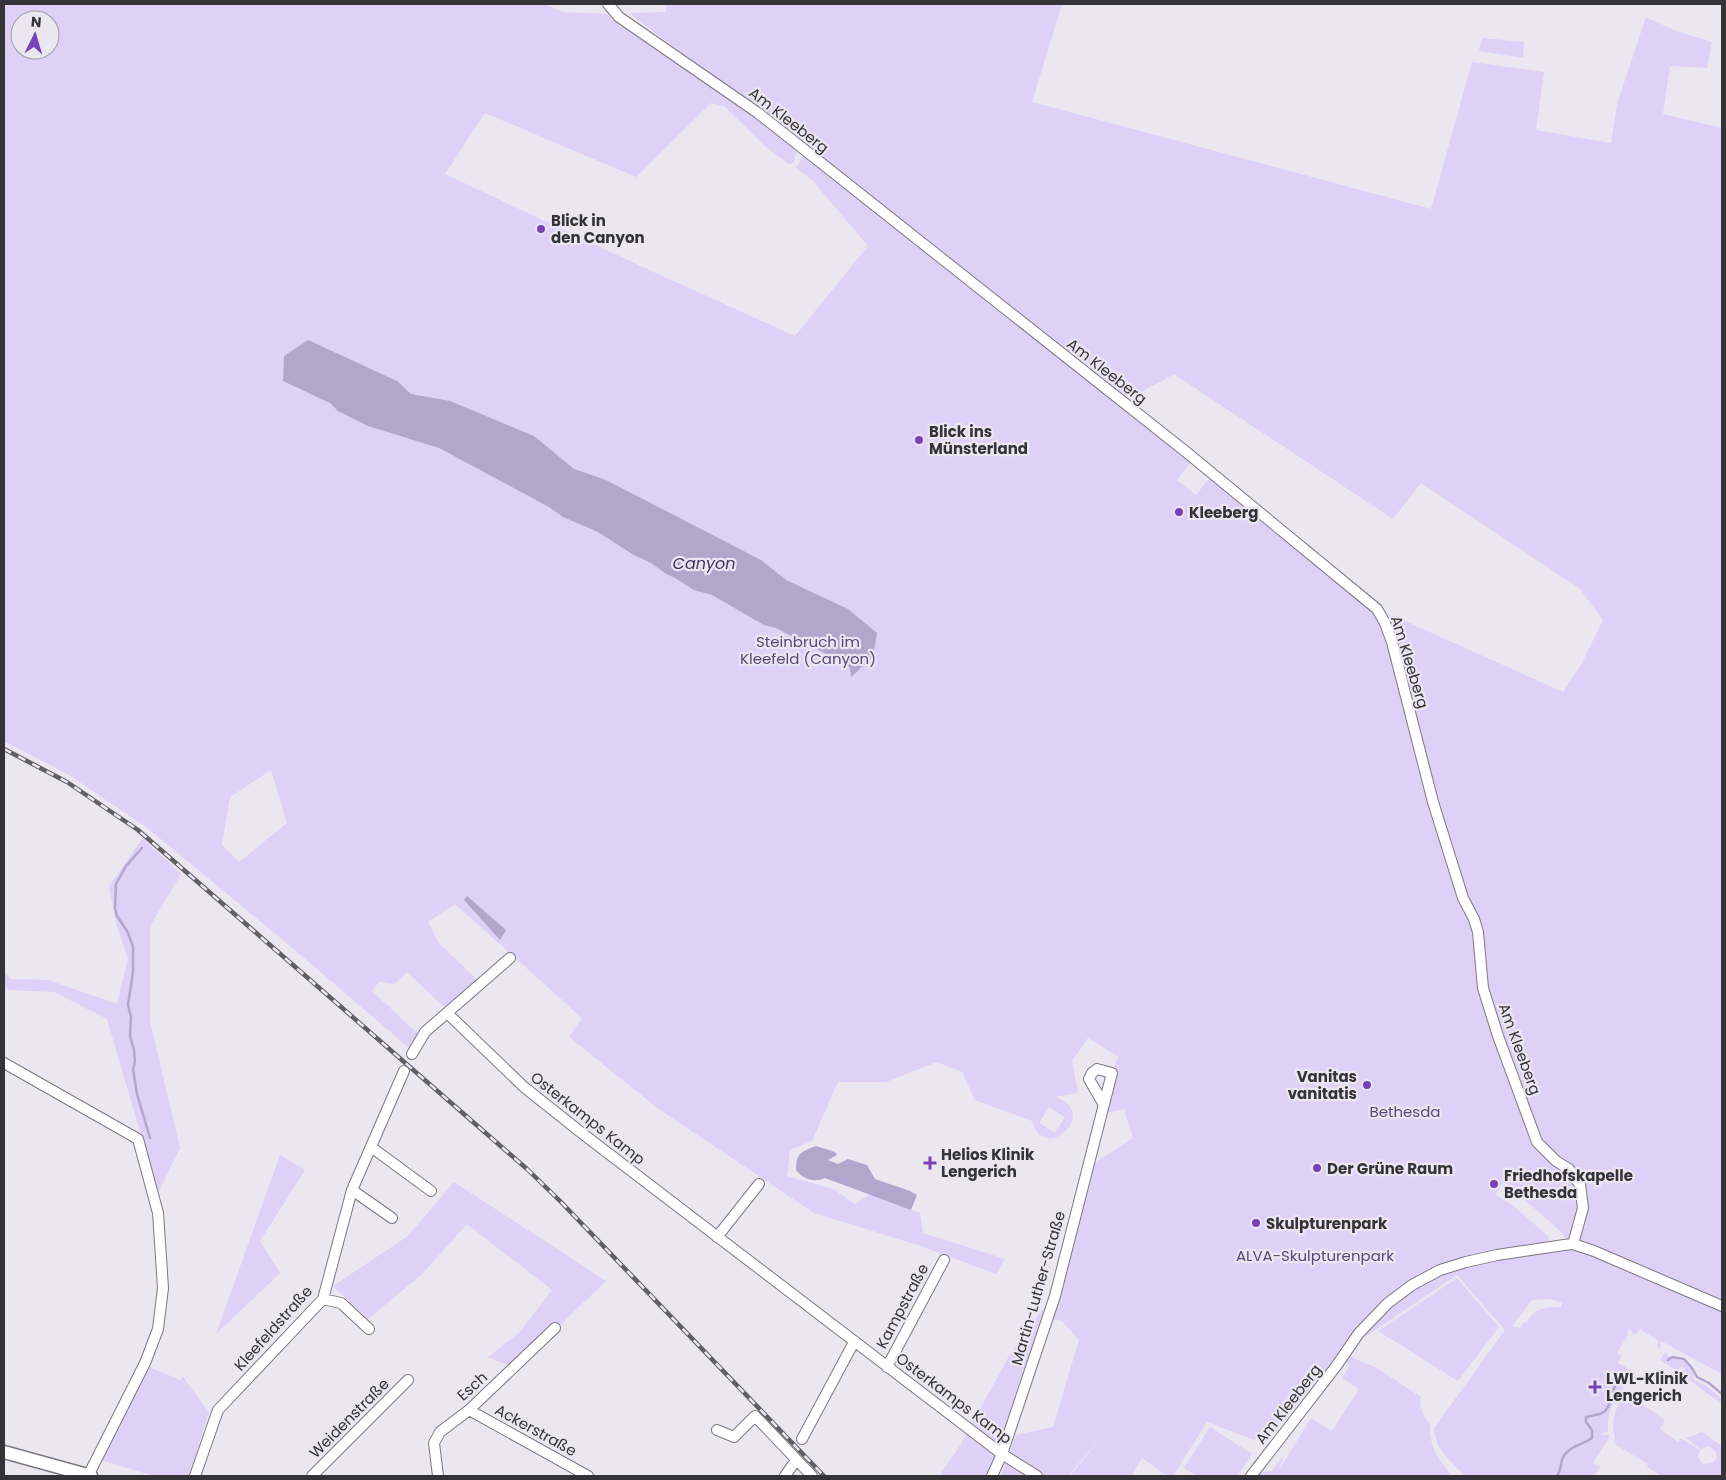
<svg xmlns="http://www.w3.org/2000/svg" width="1726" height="1480" font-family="Poppins,sans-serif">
<rect width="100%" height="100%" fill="#eae7f1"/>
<path fill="#ded0f7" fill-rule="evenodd" d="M 4,4 L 545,4 L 563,12 L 606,14 L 722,92 L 797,152 L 793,163 L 788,164 L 765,146 L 725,107 L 711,103 L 636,177 L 485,113 L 445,174 L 647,269 L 795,336 L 868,246 L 812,180 L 796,168 L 803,156 L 1013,323 L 1016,321 L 1191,462 L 1177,480 L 1196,495 L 1210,477 L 1372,608 L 1375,617 L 1387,618 L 1389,615 L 1405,621 L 1563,692 L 1581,665 L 1603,620 L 1579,588 L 1421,483 L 1393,519 L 1174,374 L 1127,400 L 979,281 L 629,13 L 666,12 L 666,4 L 1062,4 L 1032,102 L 1431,209 L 1472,62 L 1544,72 L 1536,130 L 1611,143 L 1617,104 L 1646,17 L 1676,31 L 1712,42 L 1707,68 L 1670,66 L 1663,114 L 1722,128 L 1722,1374 L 1661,1341 L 1661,1349 L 1657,1346 L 1659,1341 L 1640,1329 L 1636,1334 L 1633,1334 L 1629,1328 L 1627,1333 L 1628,1335 L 1617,1353 L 1622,1356 L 1618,1363 L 1634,1372 C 1621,1395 1606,1403 1608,1432 L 1603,1433 L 1602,1435 L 1609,1435 L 1609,1438 L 1593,1463 L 1600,1467 L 1594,1476 L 1465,1476 C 1452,1463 1434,1448 1434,1428 L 1505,1330 L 1457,1275 L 1365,1337 L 1356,1330 L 1283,1423 L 1279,1421 L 1254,1440 L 1207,1422 L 1173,1476 L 1167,1476 L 1142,1458 L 1131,1476 L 1070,1476 L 1104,1434 L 1068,1476 L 1001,1476 L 1016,1435 L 1053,1427 L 1079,1340 L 1062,1321 L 1052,1319 L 1067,1268 L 1094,1163 L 1133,1138 L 1124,1109 L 1103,1114 L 1116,1060 L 1119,1057 L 1088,1038 L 1072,1061 L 1078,1093 L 1054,1097 C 1102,1110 1045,1166 1032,1121 L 975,1100 L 962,1072 L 937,1062 L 886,1082 L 838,1082 L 812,1141 L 790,1150 L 787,1176 L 833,1189 L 855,1204 L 870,1194 L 920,1213 L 923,1233 L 1005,1259 L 996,1274 L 918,1245 L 814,1213 L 660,1110 L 569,1037 L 582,1018 L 455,904 L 428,922 L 439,943 L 477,980 L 446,1009 L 407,972 L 395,984 L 379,982 L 372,991 L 418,1034 L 409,1048 L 289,945 L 146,827 L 69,775 L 4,741 ZM 20,20 L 50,20 L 50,50 L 20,50 ZM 271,770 L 287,823 L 239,862 L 222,845 L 230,797 ZM 1049,1107 L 1065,1117 L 1055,1133 L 1039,1123 ZM 1504,1181 L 1561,1232 L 1567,1239 L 1570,1247 L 1552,1249 L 1548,1236 L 1511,1204 L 1495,1195 ZM 1552,1299 L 1562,1303 L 1561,1307 C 1546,1307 1533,1308 1527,1323 L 1524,1322 L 1520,1328 L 1512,1326 L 1532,1300 Z
M 1482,38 L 1524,42 L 1523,58 L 1479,51 Z
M 143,838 L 181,874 L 150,926 L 150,1021 L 180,1148 L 158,1193 L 107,1019 L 54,992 L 9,990 L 4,986 L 4,973 L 11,979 L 48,980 L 117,1004 L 128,959 L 116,923 L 109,886 Z
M 280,1155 L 305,1170 L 260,1241 L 280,1273 L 216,1334 Z
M 454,1182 L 606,1281 L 515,1368 L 488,1357 L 520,1332 L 552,1290 L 467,1224 L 422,1274 L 368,1319 L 333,1286 L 408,1236 Z
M 1457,1278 L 1499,1327 L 1458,1381 L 1378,1331 Z
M 1045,1306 L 997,1457 L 987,1476 L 939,1476 L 961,1444 L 1009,1356 Z
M 1667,1353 L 1671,1359 C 1685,1357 1694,1367 1694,1380 L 1706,1386 L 1720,1397 L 1722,1399 L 1722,1404 L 1681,1374 L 1685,1369 L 1680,1366 L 1677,1371 L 1660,1360 L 1664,1354 Z
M 1351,1357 L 1377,1368 L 1421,1397 C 1418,1407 1423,1416 1430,1423 C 1428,1445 1439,1461 1453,1476 L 1258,1476 L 1260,1473 L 1272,1471 L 1284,1455 L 1279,1470 L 1311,1418 L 1332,1431 L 1359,1389 L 1342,1378 L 1350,1365 L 1344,1361 Z
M 149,1367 L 180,1380 L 183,1377 L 209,1412 L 189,1476 L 154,1476 L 100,1460 Z
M 1626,1393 L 1665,1420 L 1660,1429 L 1678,1442 L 1680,1438 L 1700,1450 L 1698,1457 L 1703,1464 L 1713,1463 L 1717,1458 L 1716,1452 L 1709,1446 L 1701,1449 L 1686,1438 L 1702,1432 L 1722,1446 L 1722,1476 L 1661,1476 L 1647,1467 L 1648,1464 L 1616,1445 C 1611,1420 1612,1414 1626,1393 Z
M 1210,1427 L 1252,1454 L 1237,1476 L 1197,1476 L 1184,1468 Z"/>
<path fill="#b3a6cc" d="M 308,340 L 397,381 L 411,394 L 450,401 L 534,436 L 574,469 L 606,480 L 761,560 L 786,580 L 848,609 L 877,633 L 873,657 L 851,677 L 850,668 L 844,661 L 832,657 L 776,628 L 764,625 L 712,595 L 694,590 L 675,578 L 666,574 L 651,563 L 632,554 L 598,532 L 563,517 L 549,507 L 439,448 L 368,426 L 338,411 L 330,403 L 283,381 L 284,356 Z
M 467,896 L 506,930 L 500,940 L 464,900 Z
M 816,1146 L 835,1152 L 837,1155 L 828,1160 L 838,1164 L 848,1159 L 867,1165 L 875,1179 L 910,1191 L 917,1195 L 911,1210 L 825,1178 C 814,1183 803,1179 796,1170 C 796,1153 801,1152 816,1146 Z"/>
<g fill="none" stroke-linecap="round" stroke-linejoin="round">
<path stroke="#b3a6cc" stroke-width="2.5" d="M 142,848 L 126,866 L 116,884 L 115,909 L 117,916 L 127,931 L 133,946 L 133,972 L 128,1005 L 131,1017 L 130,1036 L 134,1050 L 135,1062 L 133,1069 L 137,1094 L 150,1138
M 1668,1360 L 1672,1357 L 1684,1359 L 1692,1368 L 1697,1377 L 1709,1383 L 1722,1394
M 1557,1476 C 1562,1469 1560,1464 1563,1457 C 1568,1447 1584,1444 1592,1438 L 1592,1430 L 1586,1422 L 1586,1417 L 1600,1414 L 1605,1411 L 1608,1407 L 1616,1383 L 1626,1375"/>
<g stroke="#7b7881" stroke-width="12">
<path id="minor" d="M 608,4 L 619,17 L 758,113 L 1185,451 L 1377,609 L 1385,623 L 1392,642 L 1433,802 L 1463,898 L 1474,919 L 1478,932 L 1483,988 L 1498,1036 L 1537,1142 L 1556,1161 L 1569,1169 L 1580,1185 L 1583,1208 L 1573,1244
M 447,1013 L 524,1087 L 583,1134 L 1002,1454 L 1037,1476
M 412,1054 L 425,1032 L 510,958
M 4,1063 L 138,1139 L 158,1213 L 163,1288 L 158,1329 L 145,1363 L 88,1476
M 371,1147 L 431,1191
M 352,1190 L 392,1218
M 717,1237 L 759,1184
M 323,1299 L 341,1303 L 369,1329
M 887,1367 L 944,1260
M 469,1410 L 588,1476
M 717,1430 L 734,1437 L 755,1416 L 812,1476
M 802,1439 L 854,1342
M 195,1476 L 218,1410 L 323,1299 L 352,1190 L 404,1071
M 312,1476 L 408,1380
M 438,1476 L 434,1443 L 440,1432 L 469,1410 L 555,1328
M 785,1476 L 796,1460
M 992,1476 L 1002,1454 L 1055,1296 L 1112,1073 L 1097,1069 L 1092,1073 L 1089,1079 L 1104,1105
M 1251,1476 L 1337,1365 L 1359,1333 L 1388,1303 L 1412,1285 L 1440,1270 L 1466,1262 L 1497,1255 L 1564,1245 L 1573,1244 L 1594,1251 L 1722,1306"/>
</g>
<g stroke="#7b7881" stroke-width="15">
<path id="tertiary" d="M 4,1452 L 91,1476"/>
</g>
<use href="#minor" stroke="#fff" stroke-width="10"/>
<use href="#tertiary" stroke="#fff" stroke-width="12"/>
<g stroke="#605f64" stroke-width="4.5">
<path id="rail" d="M 4,749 L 67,782 L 138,830 L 527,1169 L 561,1202 L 824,1476"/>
</g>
<use href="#rail" stroke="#eae7f1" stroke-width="2.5" stroke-dasharray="8" stroke-linecap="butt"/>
</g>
<g fill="#7741b7" stroke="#eae7f1" stroke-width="2">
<circle cx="541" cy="229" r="5"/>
<circle cx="919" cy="440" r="5"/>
<circle cx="1179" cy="512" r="5"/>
<circle cx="1367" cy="1085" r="5"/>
<path d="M927.5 1155.5h5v5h5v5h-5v5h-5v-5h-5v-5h5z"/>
<circle cx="1317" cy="1168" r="5"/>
<circle cx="1494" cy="1184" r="5"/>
<circle cx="1256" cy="1223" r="5"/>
<path d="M1592.5 1379.5h5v5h5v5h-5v5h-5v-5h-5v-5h5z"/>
</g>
<g text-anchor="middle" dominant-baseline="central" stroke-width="4.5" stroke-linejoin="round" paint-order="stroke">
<g font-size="15" fill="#343337" stroke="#eae7f1">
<text transform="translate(789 120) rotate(38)">Am Kleeberg</text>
<text transform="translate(1107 371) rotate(38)">Am Kleeberg</text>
<text transform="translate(1410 662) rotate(73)">Am Kleeberg</text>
<text transform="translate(1520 1049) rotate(70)">Am Kleeberg</text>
<text transform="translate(588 1118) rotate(38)">Osterkamps Kamp</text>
<text transform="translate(1038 1288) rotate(-74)">Martin-Luther-Straße</text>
<text transform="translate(902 1306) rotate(-62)">Kampstraße</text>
<text transform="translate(273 1328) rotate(-48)">Kleefeldstraße</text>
<text transform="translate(472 1386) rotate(-42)">Esch</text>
<text transform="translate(954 1398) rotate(37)">Osterkamps Kamp</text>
<text transform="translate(1288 1404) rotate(-52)">Am Kleeberg</text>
<text transform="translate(349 1418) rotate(-45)">Weidenstraße</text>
<text transform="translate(536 1430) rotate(29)">Ackerstraße</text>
</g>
<g font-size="15" font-weight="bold" fill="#343337" stroke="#eae7f1" text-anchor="start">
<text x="551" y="220">Blick in<tspan x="551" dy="17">den Canyon</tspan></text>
<text x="929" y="431">Blick ins<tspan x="929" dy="17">Münsterland</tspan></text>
<text x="1189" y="512">Kleeberg</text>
<text x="1357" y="1076" text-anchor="end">Vanitas<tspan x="1357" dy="17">vanitatis</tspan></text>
<text x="941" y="1154">Helios Klinik<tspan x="941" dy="17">Lengerich</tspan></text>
<text x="1327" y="1168">Der Grüne Raum</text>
<text x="1504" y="1175">Friedhofskapelle<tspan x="1504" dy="17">Bethesda</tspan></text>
<text x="1266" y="1223">Skulpturenpark</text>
<text x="1606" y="1378">LWL-Klinik<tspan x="1606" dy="17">Lengerich</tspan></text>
</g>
<g font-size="15" fill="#5b467a" stroke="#eae7f1">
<text x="808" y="641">Steinbruch im<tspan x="808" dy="17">Kleefeld (Canyon)</tspan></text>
<text x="1405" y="1111">Bethesda</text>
<text x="1315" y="1255">ALVA-Skulpturenpark</text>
</g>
<g font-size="16" font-style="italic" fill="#432f60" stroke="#eae7f1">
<text x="704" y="563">Canyon</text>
</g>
</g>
<rect width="1726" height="1480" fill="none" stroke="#343337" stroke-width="10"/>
<g transform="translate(35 35) rotate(5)"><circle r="24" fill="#eae7f1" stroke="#a19fa7"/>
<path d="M0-4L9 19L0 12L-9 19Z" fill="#7741b7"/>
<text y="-8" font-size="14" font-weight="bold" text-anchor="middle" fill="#343337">N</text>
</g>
</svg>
